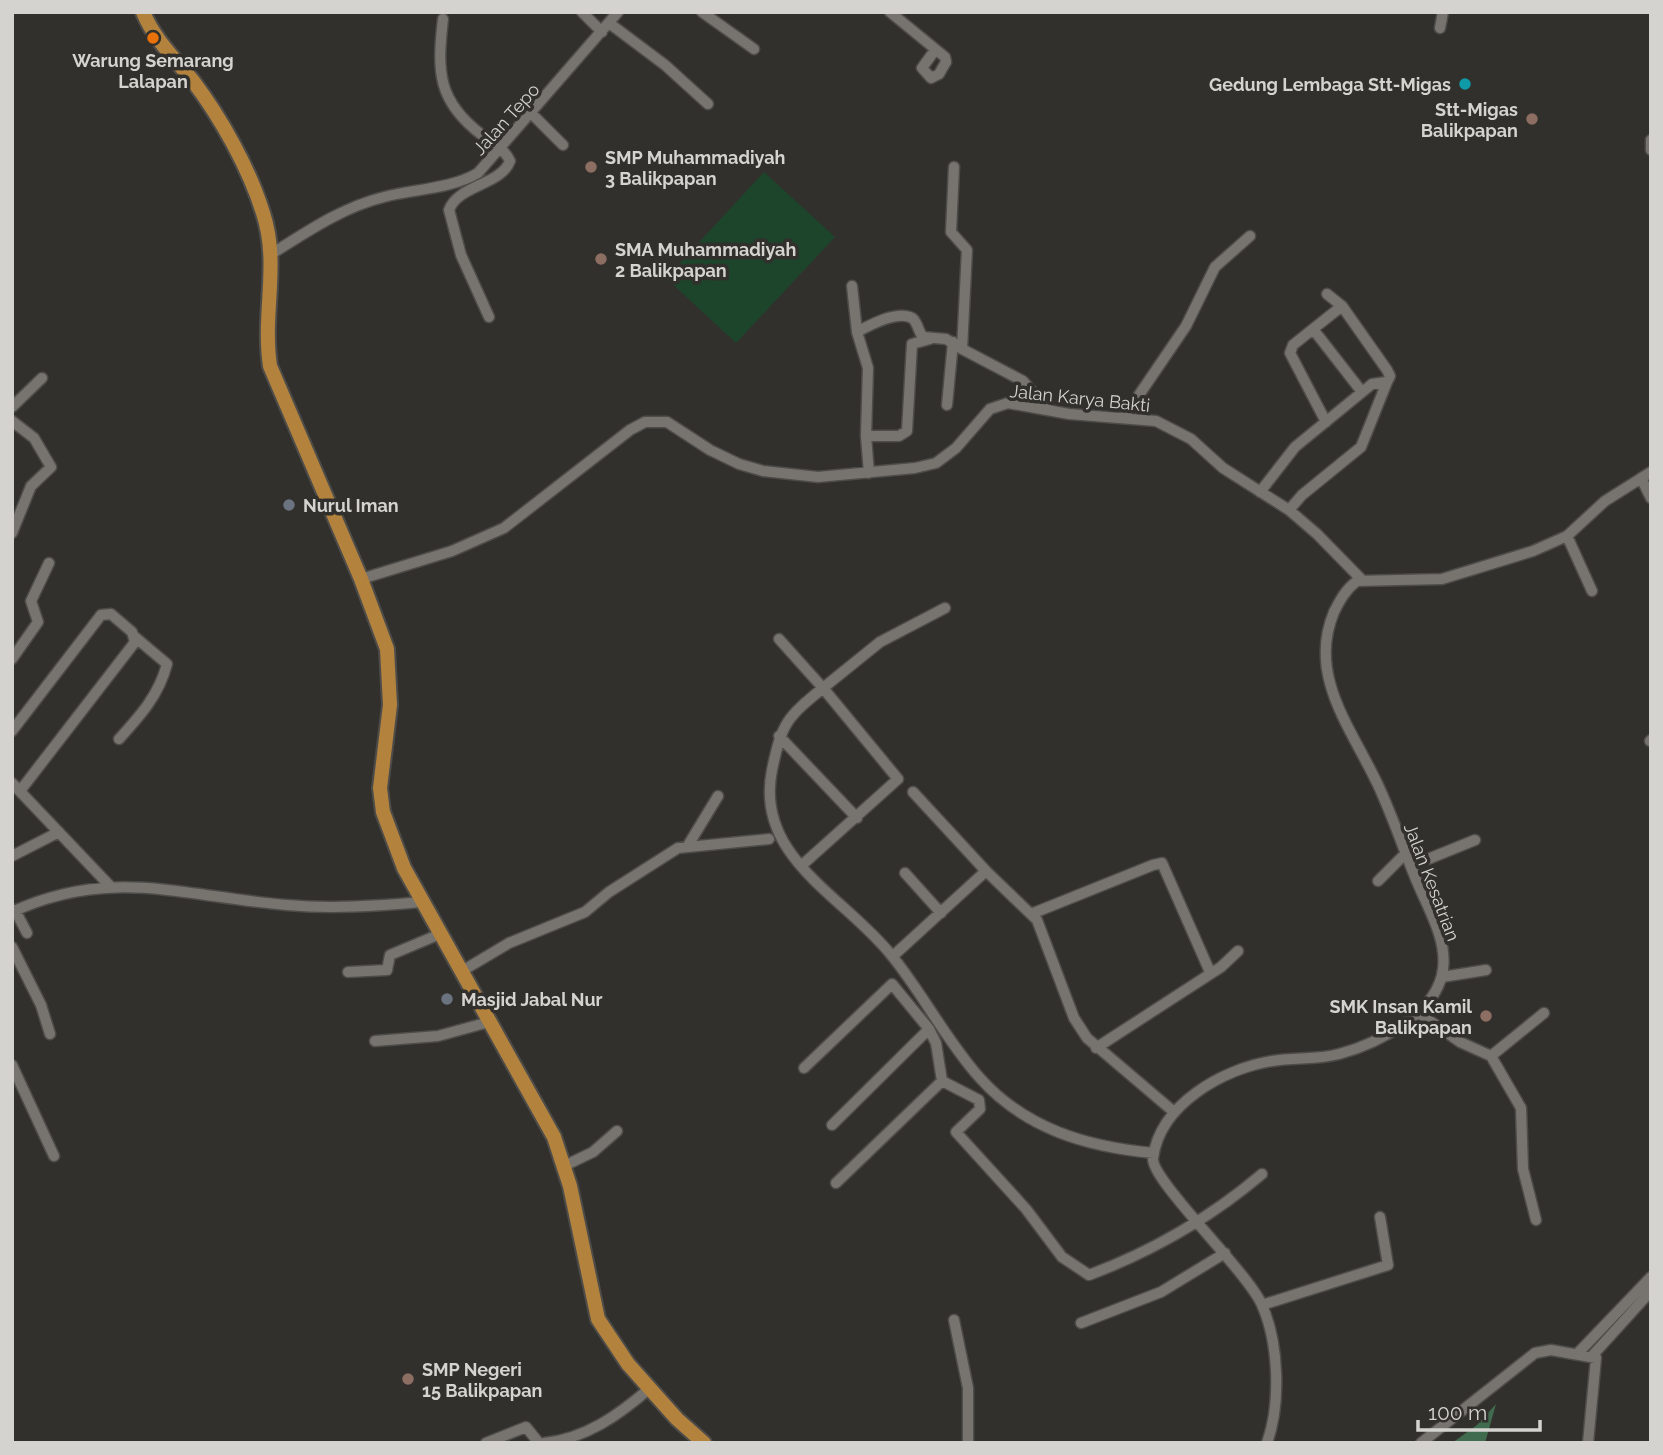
<svg xmlns="http://www.w3.org/2000/svg" width="1663" height="1455" font-family="Raleway,sans-serif">
<rect width="100%" height="100%" fill="#32302c"/>
<path fill="#1d452c" d="M 764,172 L 835,237 L 736,343 L 666,278 Z"/>
<path fill="#406b4e" d="M 1496,1404 L 1485,1443 L 1452,1443 L 1477,1425 Z"/>
<g fill="none" stroke-linecap="round" stroke-linejoin="round">
<g stroke="#4e4c49" stroke-width="13">
<path id="minor" d="M 582,12 L 602,32
M 702,12 L 754,49
M 890,12 L 945,57 L 946,62 L 939,74 L 931,78 L 922,68 L 935,50
M 443,19 C 437,71 437,101 482,135 C 492,143 504,148 510,161 C 501,185 458,185 449,210 L 461,255 L 489,317
M 609,23 L 665,65 L 708,104
M 1440,28 L 1443,12
M 532,114 L 563,145
M 1651,140 L 1651,150
M 954,167 L 951,232 L 967,250 L 962,349 L 1023,381 L 1048,409
M 273,253 C 308,231 343,207 384,197 C 414,189 451,189 478,173 L 618,12
M 852,286 L 857,332 C 870,325 897,310 912,318 C 918,322 918,332 923,337 L 946,339 L 962,349
M 1327,294 L 1342,306 L 1387,370 L 1390,376 L 1387,382
M 1342,306 L 1313,329 L 1362,392
M 1313,329 L 1293,345 L 1290,353 L 1326,422
M 857,332 L 868,368 L 866,436
M 947,405 L 953,342
M 12,407 L 42,378
M 1124,417 L 1186,326 L 1215,267 L 1250,236
M 12,421 L 34,438 L 51,467 L 31,486 L 12,533
M 869,473 L 866,436 L 899,436 L 907,431 L 912,344 L 930,339
M 1641,478 L 1651,498
M 1260,492 L 1295,447 L 1372,384 L 1387,382 L 1361,447 L 1302,495 L 1289,510
M 1567,536 L 1592,591
M 361,579 L 452,551 L 504,528 L 630,430 L 645,422 L 667,422 L 710,450 L 739,464 L 763,471 L 818,477 L 915,468 L 936,463 L 956,448 L 990,409 L 1008,403 L 1069,414 L 1156,421 L 1191,439 L 1223,468 L 1289,510 L 1317,534 L 1361,579
M 779,639 L 823,688 L 880,642 L 945,608
M 12,659 L 38,622 L 31,601 L 49,563
M 12,731 L 101,615 L 111,614 L 132,632 L 135,642 L 20,791
M 779,736 L 857,818
M 119,739 C 140,716 159,695 167,664 L 135,637
M 1650,741 L 1651,740
M 12,783 L 110,886
M 913,792 L 986,871 L 1037,920 L 1074,1018 L 1087,1038 L 1174,1112
M 687,847 L 718,796
M 12,856 L 59,832
M 801,866 L 898,779 L 823,688 C 786,718 782,723 772,770 C 754,858 846,897 892,956 C 923,994 946,1040 979,1077 C 1025,1129 1087,1147 1154,1153
M 1411,866 L 1475,840
M 905,873 L 941,913
M 1378,881 L 1405,854
M 15,910 L 27,933
M 12,912 C 111,866 186,897 287,905 C 332,909 376,906 421,902
M 1031,914 L 1153,865 L 1162,863 L 1210,972
M 12,947 L 41,1005 L 50,1034
M 893,956 L 986,871
M 462,971 L 509,943 L 585,912 L 609,892 L 678,848 L 769,839
M 348,972 L 387,970 L 390,955 L 440,934
M 1442,977 L 1486,970
M 1417,1012 L 1460,1042 L 1491,1056 L 1544,1013
M 375,1041 L 438,1036 L 489,1022
M 1096,1048 L 1221,967 L 1238,951
M 1491,1056 L 1521,1108 L 1523,1169 L 1536,1220
M 12,1065 L 54,1156
M 804,1068 L 892,984 L 929,1029
M 832,1125 L 929,1029 L 936,1043 L 942,1081 L 979,1100 L 980,1109 L 956,1132 L 1026,1209 L 1062,1257 L 1089,1275 C 1153,1251 1210,1218 1262,1174
M 564,1166 L 593,1152 L 617,1131
M 836,1183 L 942,1081
M 1262,1305 L 1388,1265 L 1380,1217
M 954,1320 L 968,1388 L 968,1443
M 1081,1323 L 1161,1292 L 1225,1253
M 1578,1353 L 1651,1277
M 1592,1356 L 1651,1291
M 486,1443 L 526,1427 L 539,1443
M 544,1443 C 585,1439 619,1415 650,1388
M 1267,1443 C 1281,1403 1279,1344 1262,1305 C 1248,1272 1150,1179 1153,1158 C 1160,1104 1223,1069 1272,1061 C 1294,1057 1317,1060 1339,1054 C 1377,1044 1438,1013 1443,969 C 1447,940 1429,910 1418,884 C 1404,851 1393,817 1378,785 C 1352,729 1307,676 1334,612 C 1340,600 1346,589 1357,581 L 1442,579 L 1533,551 L 1567,536 L 1605,501 L 1651,472
M 1421,1443 L 1535,1353 L 1551,1350 L 1596,1358 L 1588,1443"/>
</g>
<g stroke="#4e4c49" stroke-width="18">
<path id="highway" d="M 143,12 C 154,39 175,59 193,81 C 221,118 249,168 263,213 C 280,264 262,313 270,366 L 361,579 L 387,649 L 390,705 L 380,788 L 383,812 L 404,868 L 554,1137 L 570,1186 L 598,1319 L 628,1364 L 677,1419 L 704,1443"/>
</g>
<use href="#minor" stroke="#77746f" stroke-width="10"/>
<use href="#highway" stroke="#b3833e" stroke-width="14"/>
</g>
<circle fill="#e8710a" stroke="#32302c" stroke-width="2.5" cx="153" cy="38" r="7"/>
<circle fill="#0f9aa8" stroke="#32302c" stroke-width="2.5" cx="1465" cy="84" r="7"/>
<g fill="#8d6e63" stroke="#32302c" stroke-width="2.5">
<circle cx="1532" cy="119" r="7"/>
<circle cx="591" cy="167" r="7"/>
<circle cx="601" cy="259" r="7"/>
<circle cx="1486" cy="1016" r="7"/>
<circle cx="408" cy="1379" r="7"/>
</g>
<g fill="#6b7280" stroke="#32302c" stroke-width="2.5">
<circle cx="289" cy="505" r="7"/>
<circle cx="447" cy="999" r="7"/>
</g>
<g text-anchor="middle" dominant-baseline="central" stroke-width="7" stroke-linejoin="round" paint-order="stroke">
<g font-size="18" font-weight="bold" fill="#d4d3d0" stroke="#32302c" text-anchor="start">
<text x="153" y="60" text-anchor="middle">Warung Semarang<tspan x="153" dy="21">Lalapan</tspan></text>
<text x="1451" y="84" text-anchor="end">Gedung Lembaga Stt-Migas</text>
<text x="1518" y="109" text-anchor="end">Stt-Migas<tspan x="1518" dy="21">Balikpapan</tspan></text>
<text x="605" y="157">SMP Muhammadiyah<tspan x="605" dy="21">3 Balikpapan</tspan></text>
<text x="615" y="249">SMA Muhammadiyah<tspan x="615" dy="21">2 Balikpapan</tspan></text>
<text x="303" y="505">Nurul Iman</text>
<text x="461" y="999">Masjid Jabal Nur</text>
<text x="1472" y="1006" text-anchor="end">SMK Insan Kamil<tspan x="1472" dy="21">Balikpapan</tspan></text>
<text x="422" y="1369">SMP Negeri<tspan x="422" dy="21">15 Balikpapan</tspan></text>
</g>
<g font-size="18" fill="#d4d3d0" stroke="#32302c">
<text transform="translate(506 119) rotate(-48)">Jalan Tepo</text>
<text transform="translate(1080 398) rotate(6)">Jalan Karya Bakti</text>
<text transform="translate(1432 882) rotate(69)">Jalan Kesatrian</text>
</g>
</g>
<rect width="1663" height="1455" fill="none" stroke="#d4d3d0" stroke-width="28"/>
<path d="M1418 1420v10h122v-10" fill="none" stroke="#d4d3d0" stroke-width="3.5"/>
<text x="1428" y="1420" font-size="21" fill="#d4d3d0" stroke="#32302c" stroke-width="5" paint-order="stroke">100 m</text>
</svg>
